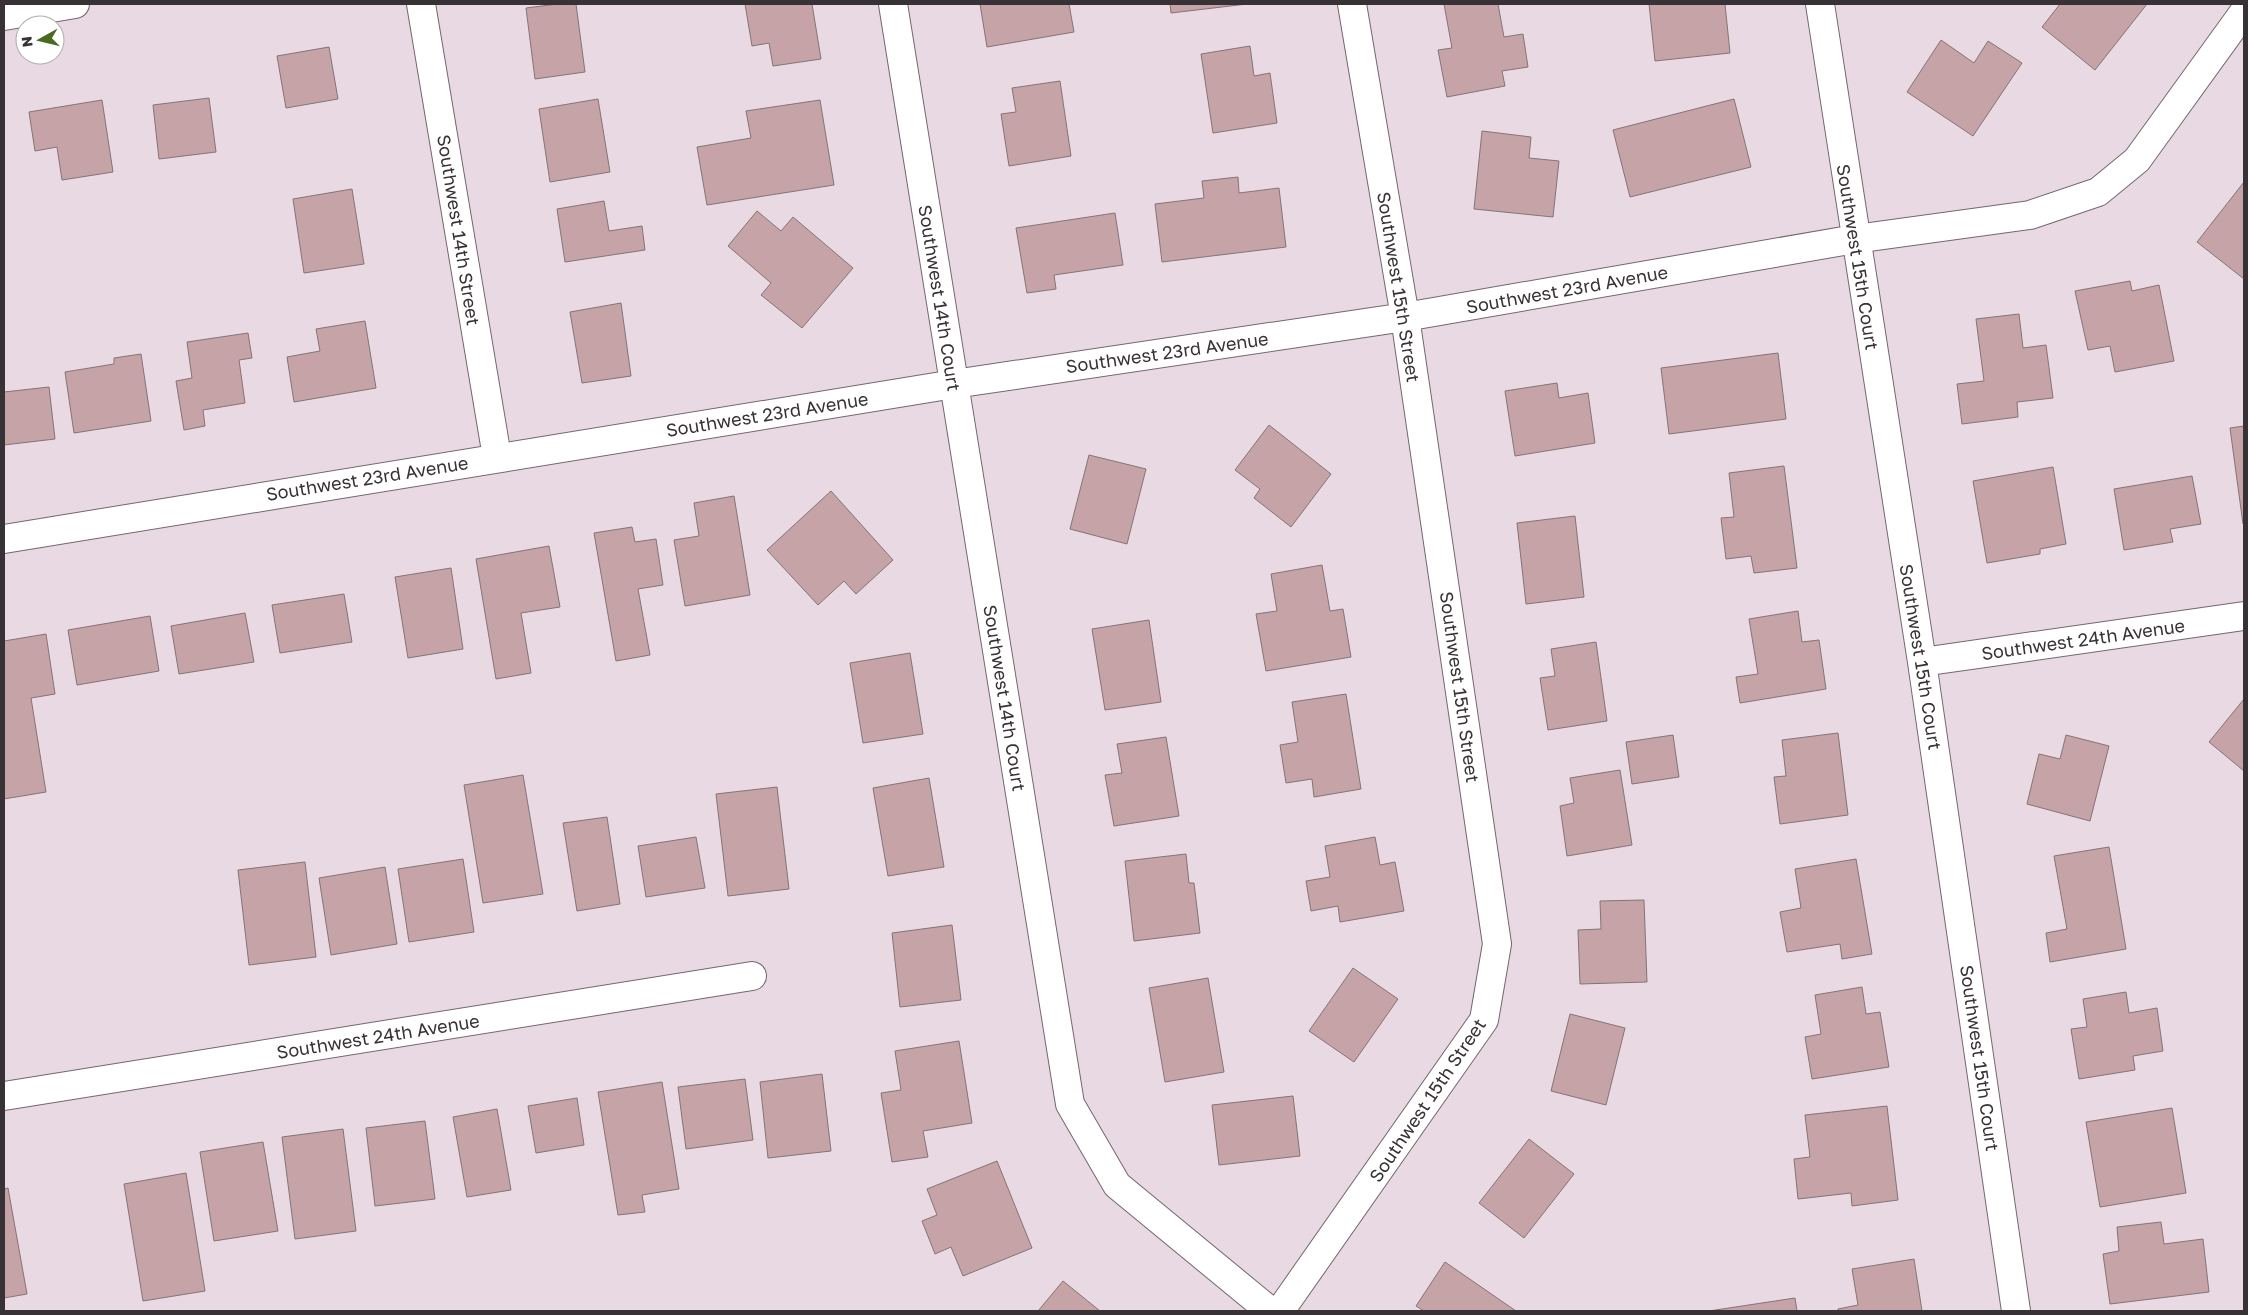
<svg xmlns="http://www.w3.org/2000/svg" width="2248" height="1315" font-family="'Golos Text',sans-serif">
<rect width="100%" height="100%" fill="#e8d9e2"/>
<path fill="#c6a3a7" stroke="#847475" d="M 558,4 L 576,4 L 585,72 L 535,79 L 526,8 Z
M 745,4 L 812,4 L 821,59 L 773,66 L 769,43 L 752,46 Z
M 980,4 L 1069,4 L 1074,32 L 987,47 Z
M 1170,4 L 1247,4 L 1171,13 Z
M 1444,4 L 1498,4 L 1504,37 L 1523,34 L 1528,67 L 1502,71 L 1505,86 L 1447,97 L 1438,50 L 1452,48 Z
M 1649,4 L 1725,4 L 1730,53 L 1655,61 Z
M 2060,4 L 2147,4 L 2095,70 L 2042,27 Z
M 1941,40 L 1974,63 L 1988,41 L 2022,63 L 1973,136 L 1907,92 Z
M 1250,46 L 1254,76 L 1270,73 L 1277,123 L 1213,133 L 1201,54 Z
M 329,47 L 338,99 L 286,108 L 277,56 Z
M 1060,81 L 1071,156 L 1009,166 L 1001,114 L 1016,112 L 1012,88 Z
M 209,98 L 216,152 L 159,159 L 153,105 Z
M 598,99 L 610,172 L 550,182 L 539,109 Z
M 1734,99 L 1751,167 L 1630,197 L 1613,130 Z
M 102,100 L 113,172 L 62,180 L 57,147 L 35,151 L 29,112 Z
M 820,100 L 834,185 L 707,205 L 697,147 L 751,138 L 746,111 Z
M 1482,131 L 1531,137 L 1529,158 L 1559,161 L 1553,217 L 1474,209 Z
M 1238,177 L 1239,193 L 1279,188 L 1286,247 L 1162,262 L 1155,204 L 1204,198 L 1202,181 Z
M 2244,182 L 2244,279 L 2197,242 Z
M 352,189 L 364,264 L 304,273 L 293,199 Z
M 604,201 L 609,231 L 642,226 L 645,250 L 565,262 L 557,209 Z
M 757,211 L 781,231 L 793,217 L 853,268 L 802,328 L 761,295 L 771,283 L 728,246 Z
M 1115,213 L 1123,265 L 1054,275 L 1056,289 L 1027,293 L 1016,228 Z
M 2130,281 L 2132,291 L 2159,285 L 2174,361 L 2115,372 L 2110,346 L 2088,350 L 2075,291 Z
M 621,303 L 631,376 L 582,383 L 570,312 Z
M 2019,314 L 2023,348 L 2046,345 L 2053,398 L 2017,402 L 2018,417 L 1962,424 L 1957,384 L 1984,381 L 1976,319 Z
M 365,321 L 376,388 L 294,402 L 287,357 L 320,351 L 316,329 Z
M 248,333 L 252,358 L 239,360 L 245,403 L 203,410 L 205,426 L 184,430 L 176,381 L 192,378 L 187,342 Z
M 1778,353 L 1786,419 L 1669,434 L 1661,368 Z
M 141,354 L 151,421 L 74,433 L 65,372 L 114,364 L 114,358 Z
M 1557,383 L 1559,398 L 1588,393 L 1595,443 L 1515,456 L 1505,391 Z
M 49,387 L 55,439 L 4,445 L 4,392 Z
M 1269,425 L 1331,474 L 1291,527 L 1254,498 L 1260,489 L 1235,470 Z
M 2244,426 L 2244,524 L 2243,524 L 2230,428 Z
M 1089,455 L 1146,469 L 1127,544 L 1070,529 Z
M 1784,466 L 1797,568 L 1754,573 L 1751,556 L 1726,559 L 1721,518 L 1734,517 L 1729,473 Z
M 2053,467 L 2066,544 L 2040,549 L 2040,554 L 1987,563 L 1973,481 Z
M 2192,476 L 2201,524 L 2170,529 L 2173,542 L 2124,550 L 2114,489 Z
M 831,491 L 893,560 L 856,594 L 844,581 L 818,605 L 767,550 Z
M 734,496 L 750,595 L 685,606 L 674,540 L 699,536 L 694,503 Z
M 1575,516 L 1584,597 L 1526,604 L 1517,523 Z
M 632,527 L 635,542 L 656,539 L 663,585 L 638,589 L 650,655 L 616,661 L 594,533 Z
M 549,546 L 560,607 L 521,613 L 531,673 L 496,679 L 476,559 Z
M 1322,565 L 1330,611 L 1343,609 L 1351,657 L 1266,671 L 1256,614 L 1277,611 L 1271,574 Z
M 451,568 L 463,649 L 408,658 L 395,577 Z
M 344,594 L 352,642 L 280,653 L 272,605 Z
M 1798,611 L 1802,642 L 1819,640 L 1826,689 L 1740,703 L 1736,677 L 1758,674 L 1749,619 Z
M 245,613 L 254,662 L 179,674 L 171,626 Z
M 150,616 L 159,671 L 77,685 L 68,630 Z
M 1149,620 L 1161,702 L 1105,710 L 1092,629 Z
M 46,634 L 55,694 L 31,698 L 46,792 L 4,799 L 4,641 Z
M 1596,642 L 1607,721 L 1548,730 L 1540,678 L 1555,676 L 1551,649 Z
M 910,653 L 923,734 L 863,743 L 850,663 Z
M 1346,694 L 1361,789 L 1314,797 L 1312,779 L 1286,783 L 1280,745 L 1298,742 L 1292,702 Z
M 2244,699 L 2244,771 L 2209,742 Z
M 1838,733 L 1848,815 L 1780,824 L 1774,777 L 1786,776 L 1782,740 Z
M 1673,735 L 1679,777 L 1632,784 L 1626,742 Z
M 2066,735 L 2109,746 L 2090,821 L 2027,804 L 2039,754 L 2060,759 Z
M 1166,737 L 1179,816 L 1114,826 L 1105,775 L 1122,773 L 1117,744 Z
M 1620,770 L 1632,845 L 1567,856 L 1560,806 L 1574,803 L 1570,778 Z
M 523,775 L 543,894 L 483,903 L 464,785 Z
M 929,778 L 944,867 L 888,876 L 873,788 Z
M 777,787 L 789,889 L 728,896 L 716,794 Z
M 607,817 L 620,904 L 577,911 L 563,823 Z
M 696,837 L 705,888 L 646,897 L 638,846 Z
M 1375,837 L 1380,865 L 1395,862 L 1404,911 L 1340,922 L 1338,906 L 1311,911 L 1306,881 L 1330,877 L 1325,846 Z
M 2109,847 L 2126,949 L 2050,962 L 2046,933 L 2067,929 L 2054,856 Z
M 1186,854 L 1189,883 L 1194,883 L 1200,933 L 1134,941 L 1125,861 Z
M 463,859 L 474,932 L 409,942 L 398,869 Z
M 1856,859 L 1872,954 L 1842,959 L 1840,944 L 1787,952 L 1780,912 L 1801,908 L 1795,869 Z
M 305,862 L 316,957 L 249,965 L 238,870 Z
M 385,867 L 397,944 L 331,955 L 319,878 Z
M 1644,900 L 1647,982 L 1580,984 L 1578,930 L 1601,929 L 1600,901 Z
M 952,925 L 961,1000 L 900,1007 L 892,933 Z
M 1353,968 L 1398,999 L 1354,1062 L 1309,1031 Z
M 1208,978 L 1224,1072 L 1165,1082 L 1149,988 Z
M 1862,987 L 1866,1014 L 1880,1012 L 1889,1067 L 1812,1079 L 1805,1037 L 1821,1034 L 1815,995 Z
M 2126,992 L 2129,1013 L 2157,1008 L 2163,1051 L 2133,1056 L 2135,1070 L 2079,1079 L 2071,1029 L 2087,1027 L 2083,999 Z
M 1570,1014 L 1625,1028 L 1606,1105 L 1551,1091 Z
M 959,1041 L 972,1123 L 923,1131 L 928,1157 L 892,1162 L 881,1093 L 901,1090 L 895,1051 Z
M 822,1074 L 831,1151 L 768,1158 L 760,1082 Z
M 745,1079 L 753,1140 L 686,1149 L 678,1087 Z
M 662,1082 L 679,1189 L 642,1195 L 645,1212 L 618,1215 L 598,1092 Z
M 1293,1096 L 1300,1156 L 1219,1165 L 1212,1105 Z
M 577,1098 L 584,1145 L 536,1153 L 528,1106 Z
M 1887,1106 L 1898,1200 L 1852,1206 L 1851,1193 L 1798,1199 L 1794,1159 L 1810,1157 L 1805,1115 Z
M 2172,1108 L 2186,1193 L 2100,1207 L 2086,1122 Z
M 497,1109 L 511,1190 L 467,1197 L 453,1117 Z
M 425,1121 L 435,1199 L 375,1206 L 366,1128 Z
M 343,1129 L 356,1231 L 295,1239 L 282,1137 Z
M 1529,1139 L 1574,1174 L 1524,1238 L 1479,1203 Z
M 263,1142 L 278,1231 L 214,1241 L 200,1152 Z
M 997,1161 L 1032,1248 L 963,1276 L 951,1247 L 935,1254 L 922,1221 L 937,1215 L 927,1189 Z
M 186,1173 L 205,1291 L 143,1301 L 124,1184 Z
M 8,1188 L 27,1294 L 4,1298 L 4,1189 Z
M 2161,1222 L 2164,1244 L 2203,1239 L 2209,1292 L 2110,1304 L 2103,1254 L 2119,1251 L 2117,1227 Z
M 1914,1259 L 1922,1311 L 1838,1311 L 1838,1309 L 1858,1305 L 1852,1269 Z
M 1445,1262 L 1516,1311 L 1424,1311 L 1416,1306 Z
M 1063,1281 L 1100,1311 L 1038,1311 Z
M 1795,1298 L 1797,1311 L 1709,1311 Z"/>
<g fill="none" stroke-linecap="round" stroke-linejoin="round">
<g stroke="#74676f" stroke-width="30">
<path id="minor" d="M 421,4 L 497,457
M 893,4 L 1070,1104 L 1117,1185 L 1270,1311
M 1820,4 L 1922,662 L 2016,1311
M 4,16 L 75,4
M 4,539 L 954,384 L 1405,317 L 1855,239 L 2030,215 L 2098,192 L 2137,160 L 2244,12
M 1922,662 L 2244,616
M 4,1096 L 752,976
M 1280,1311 L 1484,1020 L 1497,944 L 1405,317 L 1352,4"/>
</g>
<use href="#minor" stroke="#fff" stroke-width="28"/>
</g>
<g text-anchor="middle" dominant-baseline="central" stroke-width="4" stroke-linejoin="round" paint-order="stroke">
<g font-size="18" fill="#383236" stroke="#fff">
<text transform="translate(459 230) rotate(81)">Southwest 14th Street</text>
<text transform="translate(1858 257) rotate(81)">Southwest 15th Court</text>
<text transform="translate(1399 287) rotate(81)">Southwest 15th Street</text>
<text transform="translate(1567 289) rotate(-10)">Southwest 23rd Avenue</text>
<text transform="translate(940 298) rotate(81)">Southwest 14th Court</text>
<text transform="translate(1167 352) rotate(-8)">Southwest 23rd Avenue</text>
<text transform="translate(767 414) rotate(-9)">Southwest 23rd Avenue</text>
<text transform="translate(367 478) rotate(-9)">Southwest 23rd Avenue</text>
<text transform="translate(2083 639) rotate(-8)">Southwest 24th Avenue</text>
<text transform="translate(1921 657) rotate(81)">Southwest 15th Court</text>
<text transform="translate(1460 687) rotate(82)">Southwest 15th Street</text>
<text transform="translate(1005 698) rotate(81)">Southwest 14th Court</text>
<text transform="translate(378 1036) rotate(-9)">Southwest 24th Avenue</text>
<text transform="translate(1980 1058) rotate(82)">Southwest 15th Court</text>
<text transform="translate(1427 1100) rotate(-56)">Southwest 15th Street</text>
</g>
</g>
<rect width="2248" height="1315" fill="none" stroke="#383236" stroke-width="10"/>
<g transform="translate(40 40) rotate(262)"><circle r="24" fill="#ffffff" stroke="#afadaf"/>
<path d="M0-4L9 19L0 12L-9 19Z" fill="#496a21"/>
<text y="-8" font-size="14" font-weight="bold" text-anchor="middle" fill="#383236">N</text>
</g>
</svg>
